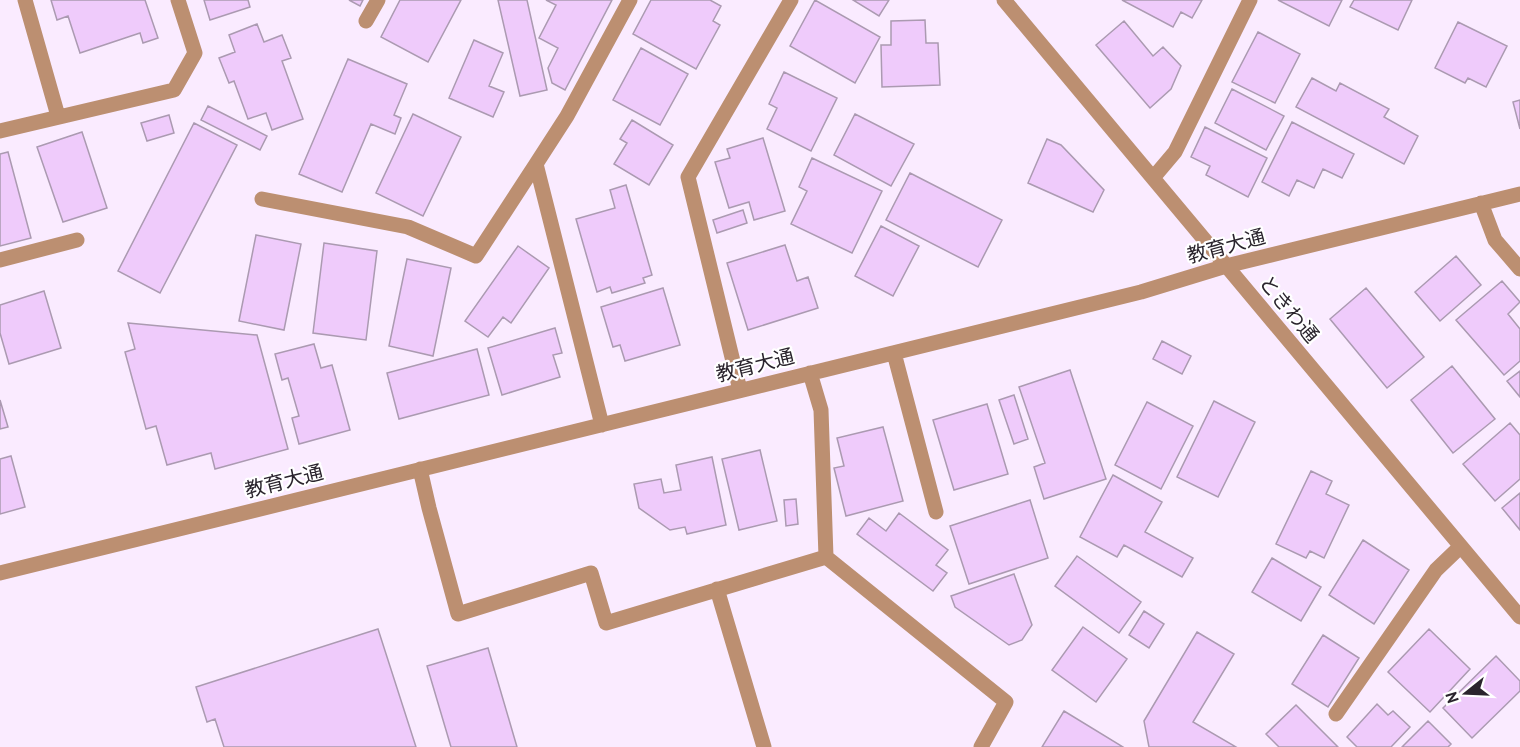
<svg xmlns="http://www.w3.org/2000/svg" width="1520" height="747" font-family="'PT Sans','Noto Sans JP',sans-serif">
<rect width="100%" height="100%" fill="#faebff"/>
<path fill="#efcbfb" stroke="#ab9ab1" stroke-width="1.5" d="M 51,0 L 145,0 L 158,38 L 143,43 L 140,33 L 80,53 L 68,16 L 57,20 Z
M 204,0 L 248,0 L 250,7 L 210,20 Z
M 349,0 L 363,0 L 360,6 Z
M 400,0 L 461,0 L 428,62 L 381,37 Z
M 498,0 L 527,0 L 547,90 L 520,96 Z
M 546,0 L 612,0 L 565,90 L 552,83 L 548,68 L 558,48 L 539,38 L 556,5 Z
M 651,0 L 710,0 L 721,6 L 713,21 L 720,25 L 696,69 L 633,34 Z
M 815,0 L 880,37 L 855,83 L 790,46 Z
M 853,0 L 889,0 L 879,16 Z
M 1122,0 L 1202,0 L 1192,18 L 1181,12 L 1173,27 Z
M 1278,0 L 1342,0 L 1329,26 Z
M 1354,0 L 1412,0 L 1398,30 L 1350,7 Z
M 925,20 L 926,43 L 938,43 L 940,85 L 882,87 L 881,45 L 891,45 L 891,21 Z
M 1124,21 L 1153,56 L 1163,47 L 1181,66 L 1171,89 L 1150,108 L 1096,45 Z
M 1458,22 L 1507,46 L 1486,87 L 1468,78 L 1465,83 L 1435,68 Z
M 257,24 L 264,42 L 282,35 L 291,58 L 282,61 L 303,119 L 272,130 L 266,113 L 248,119 L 234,81 L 229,83 L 219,58 L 235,52 L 229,35 Z
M 1258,32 L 1300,54 L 1275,103 L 1232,82 Z
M 474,40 L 503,53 L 489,86 L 504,92 L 493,117 L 449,98 Z
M 641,48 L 688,74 L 660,125 L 613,100 Z
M 348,59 L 407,84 L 394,115 L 401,118 L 395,134 L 371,124 L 342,192 L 299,174 Z
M 784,72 L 837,98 L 811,151 L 767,129 L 777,108 L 769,104 Z
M 1312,78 L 1336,91 L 1340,83 L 1389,109 L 1384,117 L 1418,136 L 1404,164 L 1296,107 Z
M 1232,89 L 1284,116 L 1266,150 L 1215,123 Z
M 1520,100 L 1520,129 L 1513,102 Z
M 208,106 L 267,136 L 260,150 L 201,120 Z
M 413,114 L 461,137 L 423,216 L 376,193 Z
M 855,114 L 914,144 L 891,186 L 834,155 Z
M 169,115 L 174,133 L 147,141 L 141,123 Z
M 632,120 L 673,145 L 649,185 L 614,164 L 627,143 L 620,139 Z
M 1292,122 L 1354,154 L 1342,178 L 1323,169 L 1314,188 L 1297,180 L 1289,196 L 1262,182 Z
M 194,123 L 237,145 L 160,293 L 118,271 Z
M 1205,127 L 1267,158 L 1248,197 L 1206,175 L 1210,166 L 1191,157 Z
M 82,132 L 107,208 L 63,222 L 37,147 Z
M 763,138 L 785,211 L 754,220 L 749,202 L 729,208 L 715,162 L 730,158 L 727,149 Z
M 1047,139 L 1061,145 L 1104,190 L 1093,212 L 1028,183 Z
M 8,152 L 31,238 L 0,246 L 0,154 Z
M 812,158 L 882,191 L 852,253 L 791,224 L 807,191 L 799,187 Z
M 910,173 L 1002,220 L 978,267 L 886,220 Z
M 626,185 L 652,275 L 643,278 L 645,283 L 612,293 L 610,287 L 597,292 L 576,219 L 615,208 L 610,190 Z
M 743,210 L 747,223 L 717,233 L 713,220 Z
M 881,226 L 919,246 L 893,296 L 855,276 Z
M 256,235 L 301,244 L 284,330 L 239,321 Z
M 324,243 L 377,251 L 366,340 L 313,333 Z
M 785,245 L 797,281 L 808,277 L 818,308 L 748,330 L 727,263 Z
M 518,246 L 549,268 L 511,323 L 503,317 L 488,337 L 465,321 Z
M 1456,256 L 1481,285 L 1440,321 L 1415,292 Z
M 407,259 L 451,268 L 433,356 L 389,346 Z
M 1502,281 L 1520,302 L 1508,314 L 1520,329 L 1520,361 L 1504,375 L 1456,320 Z
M 663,288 L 680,345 L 625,361 L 620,345 L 613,347 L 601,307 Z
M 1366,288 L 1424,357 L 1387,388 L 1330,319 Z
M 44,291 L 61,348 L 9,364 L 0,333 L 0,305 Z
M 128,323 L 257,335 L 288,449 L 215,469 L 211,453 L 167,465 L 156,426 L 146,429 L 125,352 L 135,349 Z
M 555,328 L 562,353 L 553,355 L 560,377 L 502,395 L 488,348 Z
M 1162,341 L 1191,356 L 1182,374 L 1153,359 Z
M 314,344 L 321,368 L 332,365 L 350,430 L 299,444 L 292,418 L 299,416 L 288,378 L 282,380 L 275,354 Z
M 477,349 L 489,395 L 399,419 L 387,373 Z
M 1452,366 L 1495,419 L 1453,453 L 1411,400 Z
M 1070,370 L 1106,479 L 1044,499 L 1034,467 L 1045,463 L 1019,387 Z
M 1520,371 L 1520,397 L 1507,381 Z
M 1014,395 L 1028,439 L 1014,444 L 999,400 Z
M 0,400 L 8,427 L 0,429 Z
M 1214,401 L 1255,422 L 1218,497 L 1177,477 Z
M 1147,402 L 1193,426 L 1161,489 L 1115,465 Z
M 987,404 L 1008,474 L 954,490 L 933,420 Z
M 1510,423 L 1520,435 L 1520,479 L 1495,501 L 1463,464 Z
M 883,427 L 903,501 L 846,516 L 834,468 L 844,466 L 837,438 Z
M 760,450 L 777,521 L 739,530 L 722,459 Z
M 11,456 L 25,507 L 0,514 L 0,459 Z
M 712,457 L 726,525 L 687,534 L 685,527 L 670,530 L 639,508 L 634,484 L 661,479 L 664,493 L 681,490 L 676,465 Z
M 1311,471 L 1332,481 L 1326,494 L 1349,505 L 1324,558 L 1310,551 L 1306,558 L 1276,544 Z
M 1113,475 L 1162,502 L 1145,532 L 1193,558 L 1182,577 L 1124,545 L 1117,557 L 1080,537 Z
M 1520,493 L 1520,530 L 1502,508 Z
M 796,499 L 798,524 L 786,526 L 784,500 Z
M 1030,500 L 1048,558 L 969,584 L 950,526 Z
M 899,513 L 948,550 L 936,565 L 947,573 L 933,591 L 857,534 L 869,518 L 886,531 Z
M 1363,540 L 1409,570 L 1374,624 L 1329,595 Z
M 1077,556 L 1141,602 L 1119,633 L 1055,586 Z
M 1272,558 L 1321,587 L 1301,621 L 1252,592 Z
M 1014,574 L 1032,625 L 1022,640 L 1009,645 L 955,607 L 951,596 Z
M 1144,611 L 1164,624 L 1149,648 L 1129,635 Z
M 1083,627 L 1127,659 L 1096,702 L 1052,670 Z
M 378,629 L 416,747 L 224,747 L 215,719 L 207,722 L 196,687 Z
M 1429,629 L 1470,669 L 1430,712 L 1388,672 Z
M 1197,632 L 1234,654 L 1193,722 L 1236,747 L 1149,747 L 1144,721 Z
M 1323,635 L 1359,658 L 1328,707 L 1292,684 Z
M 488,648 L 517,747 L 451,747 L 427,666 Z
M 1496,656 L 1520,681 L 1520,691 L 1472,738 L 1443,708 Z
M 1377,704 L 1388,715 L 1393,711 L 1410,727 L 1391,747 L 1357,747 L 1347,737 Z
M 1296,705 L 1338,747 L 1279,747 L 1266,734 Z
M 1064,711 L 1123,747 L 1042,747 Z
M 1428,721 L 1451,744 L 1448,747 L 1402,747 Z"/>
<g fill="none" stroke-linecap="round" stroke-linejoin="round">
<path stroke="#bc8f71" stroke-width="15" d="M 25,0 L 58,116
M 1004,0 L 1520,617
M 366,21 L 378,0
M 0,131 L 174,90 L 195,53 L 178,0
M 1153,178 L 1175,152 L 1250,0
M 262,199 L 408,227 L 476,256 L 536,164
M 1481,203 L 1495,240 L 1520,269
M 0,260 L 77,240
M 894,353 L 936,512
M 740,390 L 688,177 L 791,0
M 602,425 L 536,164 L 567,116 L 630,0
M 420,469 L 429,508 L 458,614 L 591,573 L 606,623 L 826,557 L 821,410 L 810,373
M 826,557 L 1006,702 L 981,747
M 0,573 L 1141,292 L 1226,266 L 1520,194
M 717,589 L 764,747
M 1336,714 L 1436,570 L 1460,547"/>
</g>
<g text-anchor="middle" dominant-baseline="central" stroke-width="4.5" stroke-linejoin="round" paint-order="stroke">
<g font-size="20" fill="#2a242d" stroke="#fff">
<text transform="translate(1226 246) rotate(-15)">教育大通</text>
<text transform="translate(1289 309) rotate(50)">ときわ通</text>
<text transform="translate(755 365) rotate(-14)">教育大通</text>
<text transform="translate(284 481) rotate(-14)">教育大通</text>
</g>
</g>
<g transform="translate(1466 693) rotate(252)" stroke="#ffffff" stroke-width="4.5" paint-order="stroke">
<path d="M0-4.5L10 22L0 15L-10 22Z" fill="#2a242d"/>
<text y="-9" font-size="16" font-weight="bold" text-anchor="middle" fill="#2a242d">N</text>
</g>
</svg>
